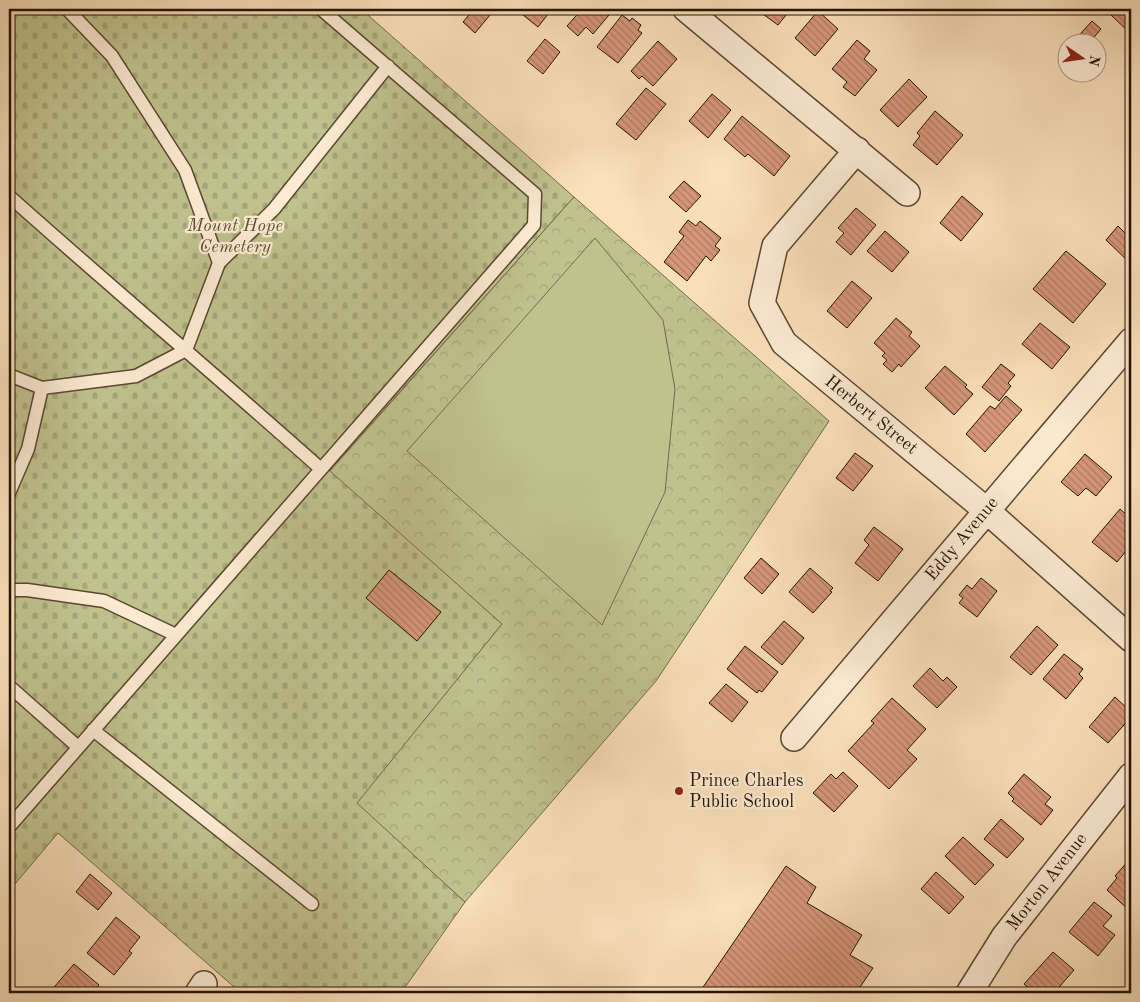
<svg xmlns="http://www.w3.org/2000/svg" width="1140" height="1002" font-family="'Old Standard TT',serif">
<defs>
<pattern id="cemetery-stones" width="16" height="16" patternUnits="userSpaceOnUse" patternTransform="scale(1.25)"><rect width="16" height="16" fill="#c0c28e"/><path d="M2 7V4a2 2 0 0 1 4 0v3zM10 15v-3a2 2 0 0 1 4 0v3z" fill="#a5a679"/></pattern>
<pattern id="park-crowns" width="20" height="18" patternUnits="userSpaceOnUse" patternTransform="scale(1.25)"><rect width="20" height="18" fill="#c0c28e"/><path d="M2 6a3 3 0 1 1 6 0M12 15a3 3 0 1 1 6 0" fill="none" stroke="#a5a679"/></pattern>
<pattern id="building-back-hatch" width="6" height="6" patternUnits="userSpaceOnUse" patternTransform="scale(1.25)"><rect width="6" height="6" fill="#d7977a"/><path d="M-1 5l2 2M0 0l6 6M5-1l2 2" fill="none" stroke="#ae7a62"/></pattern>
</defs>
<rect width="100%" height="100%" fill="#fae0bb"/>
<filter id="stains"><feTurbulence type="fractalNoise" baseFrequency=".004" numOctaves="4"/><feColorMatrix values="0 0 0 0 .2 0 0 0 0 .09 0 0 0 0 .02 0 0 0 .5 -.17"/></filter>
<radialGradient id="worn" r=".72"><stop offset=".6" stop-color="#630" stop-opacity="0"/><stop offset="1" stop-color="#630" stop-opacity=".3"/></radialGradient>
<path fill="url(#cemetery-stones)" stroke="#746a48" d="M 9,9 L 361,9 L 574,197 L 330,470 L 502,624 L 358,803 L 465,902 L 401,993 L 241,993 L 58,833 L 9,891 Z"/>
<path fill="url(#park-crowns)" stroke="#746a48" d="M 574,197 L 829,421 L 656,681 L 465,902 L 357,803 L 502,624 L 330,471 Z"/>
<path fill="#c0c28e" stroke="#746a48" d="M 595,238 L 663,320 L 675,389 L 665,492 L 602,625 L 407,451 Z"/>
<path fill="url(#building-back-hatch)" stroke="#271201" d="M 474,9 L 495,9 L 475,33 L 463,22 Z
M 519,9 L 552,9 L 538,27 L 518,11 Z
M 582,9 L 614,9 L 593,34 L 586,27 L 578,36 L 567,26 Z
M 756,9 L 791,9 L 778,25 Z
M 1117,9 L 1131,9 L 1131,30 L 1129,32 L 1111,15 Z
M 818,11 L 838,29 L 815,56 L 795,38 Z
M 622,15 L 630,21 L 632,18 L 641,25 L 638,30 L 642,33 L 618,63 L 597,47 Z
M 1092,21 L 1101,29 L 1090,42 L 1091,42 L 1073,42 Z
M 545,39 L 560,52 L 543,74 L 527,61 Z
M 857,40 L 870,51 L 864,59 L 877,70 L 855,96 L 843,87 L 847,82 L 832,69 Z
M 658,41 L 677,59 L 653,86 L 642,76 L 639,79 L 631,71 Z
M 909,79 L 927,97 L 898,127 L 880,110 Z
M 646,88 L 666,104 L 636,140 L 616,124 Z
M 712,94 L 731,110 L 708,138 L 689,121 Z
M 935,111 L 963,135 L 937,165 L 913,145 L 920,136 L 917,133 Z
M 742,116 L 790,156 L 774,176 L 748,154 L 745,157 L 724,139 Z
M 684,181 L 701,196 L 686,212 L 669,197 Z
M 962,196 L 983,214 L 961,241 L 940,223 Z
M 856,208 L 876,225 L 851,255 L 836,242 L 844,233 L 838,228 Z
M 688,220 L 696,226 L 700,221 L 721,238 L 715,246 L 720,250 L 711,261 L 706,256 L 687,281 L 664,262 L 684,236 L 679,232 Z
M 1118,226 L 1126,234 L 1129,231 L 1131,233 L 1130,263 L 1106,240 Z
M 885,231 L 909,252 L 892,272 L 867,251 Z
M 1066,251 L 1106,284 L 1073,323 L 1033,289 Z
M 852,281 L 872,298 L 847,328 L 827,311 Z
M 896,318 L 912,332 L 909,336 L 920,346 L 901,367 L 899,364 L 892,372 L 883,364 L 887,360 L 882,356 L 885,353 L 874,343 Z
M 1040,323 L 1070,347 L 1052,369 L 1022,344 Z
M 1001,364 L 1015,375 L 1008,383 L 1011,386 L 999,401 L 982,387 Z
M 945,366 L 967,385 L 965,387 L 973,394 L 954,415 L 925,388 Z
M 1006,396 L 1022,410 L 985,452 L 966,434 L 990,406 L 995,409 Z
M 855,453 L 873,466 L 853,491 L 836,478 Z
M 1085,454 L 1112,477 L 1096,496 L 1086,488 L 1078,496 L 1061,482 Z
M 1120,509 L 1131,519 L 1131,545 L 1117,562 L 1092,542 Z
M 874,527 L 903,549 L 878,581 L 855,563 L 869,545 L 864,540 Z
M 761,558 L 779,574 L 762,594 L 744,578 Z
M 810,568 L 833,588 L 830,591 L 832,592 L 813,613 L 789,592 Z
M 389,570 L 441,612 L 417,641 L 366,598 Z
M 981,578 L 997,591 L 977,617 L 959,603 L 963,598 L 959,595 L 967,585 L 972,589 Z
M 784,621 L 804,638 L 782,665 L 761,647 Z
M 1037,626 L 1058,645 L 1031,675 L 1010,657 Z
M 745,646 L 778,672 L 762,692 L 759,690 L 757,693 L 727,669 Z
M 1064,654 L 1083,669 L 1079,674 L 1083,678 L 1066,699 L 1043,679 Z
M 930,668 L 943,681 L 947,677 L 957,687 L 937,708 L 913,686 Z
M 726,684 L 748,702 L 732,722 L 709,703 Z
M 1115,697 L 1131,712 L 1131,717 L 1108,743 L 1089,727 Z
M 892,698 L 926,729 L 907,750 L 917,759 L 889,789 L 848,751 L 874,723 L 871,721 Z
M 843,772 L 858,786 L 834,812 L 813,793 L 831,774 L 836,779 Z
M 1024,774 L 1051,797 L 1045,804 L 1053,810 L 1041,825 L 1012,801 L 1014,799 L 1008,793 Z
M 1001,819 L 1024,839 L 1007,858 L 984,839 Z
M 963,837 L 994,865 L 975,885 L 945,856 Z
M 1129,860 L 1131,862 L 1131,912 L 1107,890 L 1117,878 L 1115,876 Z
M 786,866 L 816,887 L 807,903 L 862,935 L 850,955 L 873,968 L 856,993 L 699,993 Z
M 936,872 L 964,897 L 949,914 L 921,889 Z
M 90,874 L 112,893 L 98,910 L 76,892 Z
M 1094,902 L 1112,916 L 1103,926 L 1115,935 L 1098,956 L 1069,932 Z
M 116,917 L 140,937 L 129,951 L 132,953 L 114,975 L 87,953 Z
M 1053,952 L 1074,970 L 1054,993 L 1035,993 L 1024,984 Z
M 74,964 L 99,985 L 92,993 L 49,993 Z"/>
<g fill="none" stroke-linecap="round" stroke-linejoin="round">
<g stroke="#5c4630" stroke-width="15">
<path id="service" d="M 9,196 C 112,288 218,377 321,469
M 219,263 L 274,209 L 388,66
M 9,375 L 42,388 L 136,376 L 186,350 L 219,263 L 185,170 L 112,56 L 67,9
M 9,493 L 28,449 L 42,388
M 9,590 L 27,590 L 104,601 L 176,635
M 9,686 L 78,747
M 93,730 L 312,904
M 9,827 L 534,225 L 535,194 L 321,9"/>
</g>
<g stroke="#5c4630" stroke-width="28">
<path id="minor" d="M 686,9 L 907,193
M 857,150 L 775,246 L 762,303 L 784,343 L 986,510 L 1131,639
M 794,738 L 1131,341
M 198,993 L 204,984
M 969,993 L 1004,937 L 1131,776"/>
</g>
<use href="#service" stroke="#fcebd3" stroke-width="12"/>
<use href="#minor" stroke="#fcebd3" stroke-width="25"/>
</g>
<circle fill="#8f2418" stroke="#fcebd3" stroke-width="2" cx="679" cy="791" r="5"/>
<g text-anchor="middle" dominant-baseline="central" stroke-width="4.5" stroke-linejoin="round" paint-order="stroke">
<g font-size="18" font-style="italic" fill="#5d5032" stroke="#fcebd3">
<text x="235" y="226">Mount Hope<tspan x="235" dy="21">Cemetery</tspan></text>
</g>
<g font-size="18" fill="#271201" stroke="#fcebd3">
<text transform="translate(871 415) rotate(39)">Herbert Street</text>
<text transform="translate(962 539) rotate(-50)">Eddy Avenue</text>
<text transform="translate(1047 882) rotate(-52)">Morton Avenue</text>
</g>
<g font-size="18" fill="#271201" stroke="#fcebd3" text-anchor="start">
<text x="689" y="781">Prince Charles<tspan x="689" dy="21">Public School</tspan></text>
</g>
</g>
<rect width="1140" height="1002" fill="none" stroke="#fae0bb" stroke-width="30"/>
<rect x="10" y="10" width="1120" height="982" fill="none" stroke="#271201" stroke-width="2.5"/>
<rect x="15" y="15" width="1110" height="972" fill="none" stroke="#271201"/>
<g transform="translate(1082 58) rotate(103)"><circle r="24" fill="#fcebd3" stroke="#a7947f"/>
<path d="M0-4L9 19L0 12L-9 19Z" fill="#8f2418"/>
<text y="-8" font-size="14" font-weight="bold" text-anchor="middle" fill="#271201">N</text>
</g>
<rect width="100%" height="100%" filter="url(#stains)"/>
<rect width="100%" height="100%" fill="url(#worn)"/>
</svg>
